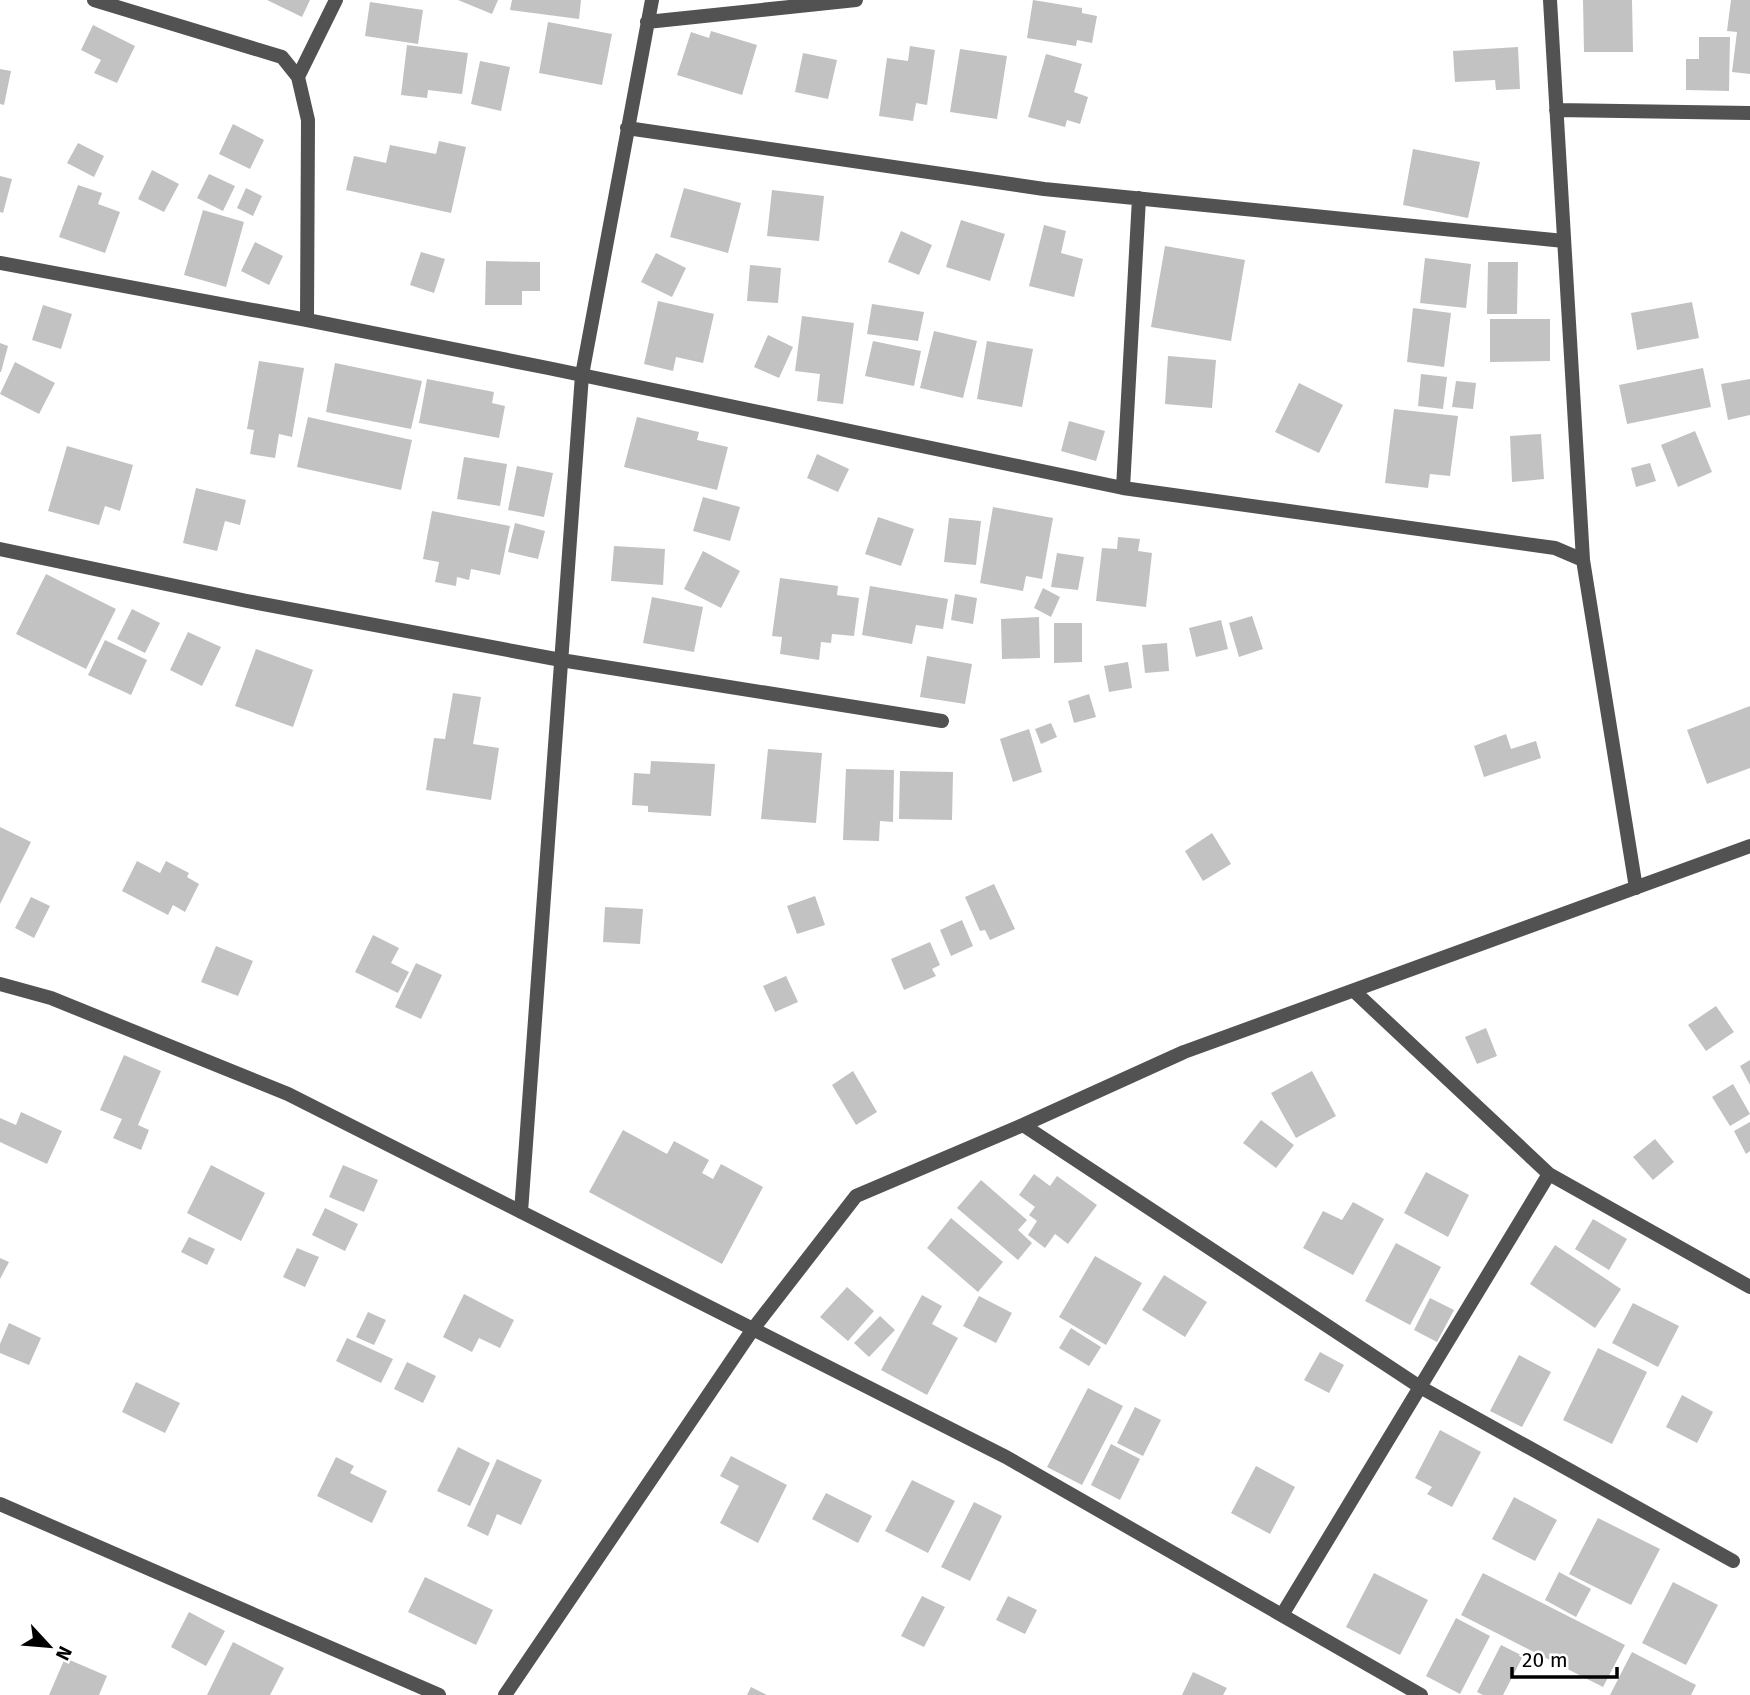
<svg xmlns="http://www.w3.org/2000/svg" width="1750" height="1695" font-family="'Fira Sans',sans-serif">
<rect width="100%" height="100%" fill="#fff"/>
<path fill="#c2c2c2" d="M 267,0 L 310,0 L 302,17 Z
M 458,0 L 498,0 L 492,14 Z
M 512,0 L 581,0 L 579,19 L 510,10 Z
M 1033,0 L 1082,8 L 1082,13 L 1097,16 L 1092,43 L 1077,40 L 1076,46 L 1027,38 Z
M 1583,0 L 1632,0 L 1633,52 L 1584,52 Z
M 1731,0 L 1750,0 L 1750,74 L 1732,72 L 1737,32 L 1727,31 Z
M 370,2 L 423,10 L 418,44 L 365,36 Z
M 548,22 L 612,34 L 602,85 L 539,73 Z
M 93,25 L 135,46 L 117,83 L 94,73 L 101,60 L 81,50 Z
M 711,31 L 757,45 L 742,95 L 677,75 L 691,32 L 709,38 Z
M 1699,37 L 1730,37 L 1729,91 L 1686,90 L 1686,59 L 1699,59 Z
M 407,45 L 468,53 L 462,94 L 428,90 L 427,98 L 401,95 Z
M 910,46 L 935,50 L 927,105 L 916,103 L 913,121 L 879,116 L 887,58 L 908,61 Z
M 1518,47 L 1520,89 L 1496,90 L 1495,80 L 1455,82 L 1453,51 Z
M 960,49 L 1007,56 L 997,119 L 950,112 Z
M 803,53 L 837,60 L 828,99 L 795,92 Z
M 1046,54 L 1082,64 L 1074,92 L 1088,97 L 1080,124 L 1067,120 L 1065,127 L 1028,117 Z
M 480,61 L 510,67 L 501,111 L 471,104 Z
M 0,69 L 11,71 L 4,105 L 0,104 Z
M 233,124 L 264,140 L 250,169 L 219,154 Z
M 439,141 L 466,147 L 451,213 L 346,190 L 354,156 L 386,163 L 390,145 L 436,154 Z
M 78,143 L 104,156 L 94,177 L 67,163 Z
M 1413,149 L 1480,162 L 1468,218 L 1403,205 Z
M 152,170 L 179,184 L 164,212 L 138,199 Z
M 209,174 L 235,186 L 223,211 L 197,198 Z
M 0,176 L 12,179 L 3,213 L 0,212 Z
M 78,185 L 102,193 L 98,204 L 120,212 L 105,253 L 59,237 Z
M 246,188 L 262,196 L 253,216 L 237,208 Z
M 684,188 L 741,203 L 728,253 L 670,237 Z
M 772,190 L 824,196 L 819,241 L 767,236 Z
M 203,210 L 244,222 L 226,287 L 184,275 Z
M 961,220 L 1005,234 L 990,281 L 946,267 Z
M 1044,225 L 1066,231 L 1061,253 L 1083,259 L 1074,297 L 1029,286 Z
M 901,231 L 932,245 L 919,275 L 888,262 Z
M 255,242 L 283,256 L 269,285 L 241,271 Z
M 1165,246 L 1245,260 L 1231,341 L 1151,327 Z
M 421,252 L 445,259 L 434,293 L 410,285 Z
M 656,253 L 686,268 L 672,297 L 641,282 Z
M 1425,258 L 1471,264 L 1466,308 L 1420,303 Z
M 486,261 L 540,262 L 540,291 L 522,291 L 522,305 L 485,305 Z
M 1488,262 L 1518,262 L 1517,314 L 1487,314 Z
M 750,265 L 781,268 L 778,303 L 747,301 Z
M 658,301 L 714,314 L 703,363 L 676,357 L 673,371 L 644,364 Z
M 1692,302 L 1699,338 L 1637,350 L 1631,313 Z
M 872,304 L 924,312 L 918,341 L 867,334 Z
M 43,305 L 72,314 L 61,349 L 32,340 Z
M 1413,308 L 1451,313 L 1444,367 L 1407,362 Z
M 802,316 L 854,323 L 843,404 L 817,401 L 820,374 L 795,371 Z
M 1490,319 L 1550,319 L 1550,361 L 1490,362 Z
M 934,331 L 977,341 L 963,398 L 920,388 Z
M 768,335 L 793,347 L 779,378 L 754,367 Z
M 873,341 L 921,351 L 914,386 L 865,376 Z
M 987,341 L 1033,349 L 1022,407 L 977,399 Z
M 0,343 L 8,346 L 1,372 L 0,372 Z
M 1168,356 L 1216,360 L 1212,408 L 1165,404 Z
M 259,361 L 304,368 L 292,437 L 279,434 L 275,458 L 250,454 L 254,430 L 247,429 Z
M 15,362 L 55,383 L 39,414 L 0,394 Z
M 335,363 L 422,381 L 411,429 L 326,412 Z
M 1703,368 L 1711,407 L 1627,424 L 1619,385 Z
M 1421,374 L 1447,377 L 1443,409 L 1418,406 Z
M 427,379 L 494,392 L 492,403 L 505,406 L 499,438 L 419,423 Z
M 1750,379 L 1750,415 L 1728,420 L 1721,384 Z
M 1456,381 L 1476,383 L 1473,409 L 1452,407 Z
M 1299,383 L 1343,405 L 1319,453 L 1275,432 Z
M 1394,409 L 1458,416 L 1450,476 L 1430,474 L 1428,488 L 1385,483 Z
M 308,417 L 412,440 L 401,490 L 297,467 Z
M 637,417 L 699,432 L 697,440 L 728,447 L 717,490 L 624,467 Z
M 1069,421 L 1105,431 L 1096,461 L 1061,451 Z
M 1695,431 L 1712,472 L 1678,487 L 1661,445 Z
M 1541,434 L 1544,479 L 1512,482 L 1510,436 Z
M 67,446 L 133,465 L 120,511 L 105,506 L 99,525 L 48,511 Z
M 817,454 L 849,469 L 838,492 L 807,478 Z
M 464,457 L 507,464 L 500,506 L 457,499 Z
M 1650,463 L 1656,481 L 1636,487 L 1631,468 Z
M 517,466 L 553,473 L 544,517 L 508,510 Z
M 196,488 L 246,500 L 240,525 L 225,521 L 217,551 L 183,543 Z
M 703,497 L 740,507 L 730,541 L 693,531 Z
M 993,507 L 1053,518 L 1042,579 L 1026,576 L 1023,591 L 980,583 Z
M 432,511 L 510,526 L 500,575 L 471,569 L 469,580 L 457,577 L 456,586 L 435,582 L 439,562 L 423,559 Z
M 878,517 L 914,529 L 901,566 L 865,554 Z
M 949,518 L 981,521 L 976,565 L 944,562 Z
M 515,523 L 545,531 L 538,559 L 508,552 Z
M 1118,537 L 1140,539 L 1138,551 L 1152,553 L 1146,607 L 1096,601 L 1102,548 L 1117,549 Z
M 614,546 L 665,549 L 663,585 L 611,581 Z
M 703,551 L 740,571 L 721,608 L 684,589 Z
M 1057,553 L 1084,557 L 1078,590 L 1051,587 Z
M 46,574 L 116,609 L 86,669 L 16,634 Z
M 780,578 L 838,586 L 837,595 L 859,598 L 854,636 L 832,634 L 831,643 L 821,642 L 819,660 L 780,654 L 782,637 L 772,636 Z
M 870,586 L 948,599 L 943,629 L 916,625 L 912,644 L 862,635 Z
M 1043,588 L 1060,597 L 1051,617 L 1034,608 Z
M 955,594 L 977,598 L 973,624 L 951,620 Z
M 652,597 L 703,607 L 694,652 L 643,643 Z
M 132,609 L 160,623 L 145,653 L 117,639 Z
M 1252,616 L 1263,649 L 1239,657 L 1229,623 Z
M 1039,617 L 1040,658 L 1002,659 L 1001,619 Z
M 1221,620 L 1228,649 L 1196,657 L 1189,628 Z
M 1054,623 L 1082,623 L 1082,662 L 1054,663 Z
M 188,632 L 221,647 L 202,686 L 170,670 Z
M 105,640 L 147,660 L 131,695 L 88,675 Z
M 1167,643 L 1169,671 L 1145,673 L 1142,645 Z
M 256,649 L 313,670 L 293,727 L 235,706 Z
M 927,656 L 972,664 L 965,704 L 920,697 Z
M 1128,662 L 1132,688 L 1109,692 L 1104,666 Z
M 453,693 L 481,697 L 473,744 L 499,748 L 491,800 L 426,790 L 434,738 L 445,739 Z
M 1089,694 L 1096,717 L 1074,723 L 1068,701 Z
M 1750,706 L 1750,768 L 1707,784 L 1687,730 Z
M 1051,723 L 1057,737 L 1041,744 L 1035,729 Z
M 1029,729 L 1042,772 L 1013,782 L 1000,739 Z
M 1506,734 L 1511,749 L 1536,741 L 1541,758 L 1484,777 L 1474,746 Z
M 768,749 L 822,753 L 816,823 L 761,819 Z
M 651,761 L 715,764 L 711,816 L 648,812 L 648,806 L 632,805 L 634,773 L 650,774 Z
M 846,769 L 894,770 L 893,822 L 880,821 L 879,841 L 843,840 Z
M 900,771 L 953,772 L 952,820 L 899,819 Z
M 0,827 L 31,842 L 0,904 Z
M 1212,833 L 1231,864 L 1203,881 L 1185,851 Z
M 137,861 L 160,873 L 166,861 L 189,873 L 187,877 L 199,884 L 185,912 L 173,905 L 168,915 L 122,891 Z
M 994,884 L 1015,929 L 990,940 L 985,930 L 980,931 L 965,897 Z
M 815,896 L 825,925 L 797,934 L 787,906 Z
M 31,897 L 50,906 L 34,938 L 15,928 Z
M 605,907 L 643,909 L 640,944 L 603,942 Z
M 962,920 L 973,946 L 951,956 L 940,930 Z
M 373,935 L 399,948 L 391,963 L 409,972 L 398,993 L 355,972 Z
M 930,942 L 940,965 L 932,969 L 936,976 L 904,990 L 891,959 Z
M 216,946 L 253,961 L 238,996 L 201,982 Z
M 416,963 L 442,975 L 421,1019 L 395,1007 Z
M 786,976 L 798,1002 L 775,1012 L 763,986 Z
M 1716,1006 L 1734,1032 L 1706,1051 L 1688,1025 Z
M 1486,1028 L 1497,1056 L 1477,1064 L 1465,1037 Z
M 124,1055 L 161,1071 L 138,1125 L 149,1130 L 141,1150 L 113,1138 L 122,1119 L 100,1110 Z
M 1750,1060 L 1750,1085 L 1740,1066 Z
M 853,1071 L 877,1112 L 856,1125 L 832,1085 Z
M 1312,1071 L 1336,1116 L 1296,1138 L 1271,1093 Z
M 1733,1084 L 1750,1114 L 1730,1126 L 1712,1097 Z
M 21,1112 L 62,1131 L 47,1164 L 0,1142 L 0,1118 L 16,1125 Z
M 1261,1120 L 1294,1145 L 1276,1168 L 1243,1143 Z
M 1750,1122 L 1750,1151 L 1746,1154 L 1734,1131 Z
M 623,1130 L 667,1154 L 674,1141 L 709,1160 L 702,1173 L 713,1179 L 721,1164 L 763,1187 L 722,1264 L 589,1192 Z
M 1655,1139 L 1674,1162 L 1653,1180 L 1633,1157 Z
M 211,1165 L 265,1193 L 241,1241 L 187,1213 Z
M 343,1165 L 378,1180 L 364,1212 L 329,1197 Z
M 1426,1172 L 1469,1195 L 1448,1237 L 1404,1213 Z
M 1034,1174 L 1050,1186 L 1057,1176 L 1097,1205 L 1068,1244 L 1055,1234 L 1045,1248 L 1028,1235 L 1037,1221 L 1029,1215 L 1035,1207 L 1019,1195 Z
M 981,1180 L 1027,1220 L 1018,1230 L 1032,1243 L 1018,1260 L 957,1208 Z
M 1353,1202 L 1384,1219 L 1353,1275 L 1303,1248 L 1323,1211 L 1342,1220 Z
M 325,1208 L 358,1224 L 345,1251 L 312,1235 Z
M 951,1218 L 1003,1262 L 978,1292 L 927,1248 Z
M 1593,1219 L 1627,1239 L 1609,1270 L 1575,1249 Z
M 189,1237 L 215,1249 L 207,1265 L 181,1252 Z
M 1396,1243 L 1441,1267 L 1410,1325 L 1365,1301 Z
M 1555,1245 L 1621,1289 L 1595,1328 L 1530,1284 Z
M 297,1248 L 319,1257 L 305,1287 L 283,1277 Z
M 1095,1256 L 1142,1283 L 1106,1345 L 1059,1317 Z
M 0,1258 L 9,1262 L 0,1279 Z
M 1164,1275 L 1207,1302 L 1185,1337 L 1142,1310 Z
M 847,1287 L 874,1311 L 848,1341 L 820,1317 Z
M 464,1294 L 514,1320 L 500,1348 L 479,1338 L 472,1352 L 443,1337 Z
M 922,1295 L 942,1306 L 932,1324 L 958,1338 L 927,1395 L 881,1370 Z
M 979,1296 L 1012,1313 L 996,1343 L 963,1326 Z
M 1430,1298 L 1454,1310 L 1437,1342 L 1414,1330 Z
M 1633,1303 L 1679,1326 L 1658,1367 L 1612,1343 Z
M 368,1312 L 386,1320 L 374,1345 L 356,1337 Z
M 880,1316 L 895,1330 L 869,1357 L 854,1343 Z
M 9,1323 L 41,1338 L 29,1365 L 0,1353 L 0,1344 Z
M 1071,1328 L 1101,1347 L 1089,1366 L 1059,1348 Z
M 347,1338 L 393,1359 L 381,1383 L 336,1361 Z
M 1598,1348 L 1647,1372 L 1612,1444 L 1563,1420 Z
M 1320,1352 L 1344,1365 L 1329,1393 L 1304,1380 Z
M 1519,1355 L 1551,1372 L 1522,1427 L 1490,1411 Z
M 407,1362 L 436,1376 L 423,1403 L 394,1389 Z
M 136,1382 L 180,1403 L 165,1433 L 122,1412 Z
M 1088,1388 L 1123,1406 L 1082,1485 L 1047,1467 Z
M 1682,1395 L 1713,1412 L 1697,1443 L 1666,1427 Z
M 1135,1407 L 1161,1420 L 1143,1456 L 1117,1443 Z
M 1440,1430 L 1481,1452 L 1452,1507 L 1427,1494 L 1432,1487 L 1415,1478 Z
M 1111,1444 L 1140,1459 L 1120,1500 L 1091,1485 Z
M 458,1447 L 490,1463 L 470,1506 L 437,1491 Z
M 731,1456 L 787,1485 L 758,1543 L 720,1523 L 739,1486 L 720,1476 Z
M 336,1457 L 354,1466 L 350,1473 L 387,1491 L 372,1523 L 317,1496 Z
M 497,1459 L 542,1480 L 521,1525 L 497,1514 L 488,1536 L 467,1526 Z
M 1256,1466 L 1295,1487 L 1270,1534 L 1231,1513 Z
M 912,1480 L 955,1501 L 928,1553 L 885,1531 Z
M 826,1493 L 872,1516 L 858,1543 L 812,1519 Z
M 1514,1497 L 1557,1520 L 1535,1561 L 1492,1539 Z
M 974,1502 L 1002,1516 L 970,1581 L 941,1567 Z
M 1598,1518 L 1660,1549 L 1631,1605 L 1569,1574 Z
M 1559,1572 L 1591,1589 L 1576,1617 L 1545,1600 Z
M 1374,1573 L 1428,1600 L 1400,1655 L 1346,1627 Z
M 1483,1573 L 1625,1645 L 1603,1687 L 1461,1615 Z
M 425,1577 L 493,1610 L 476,1645 L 408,1612 Z
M 1673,1582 L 1718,1605 L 1686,1665 L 1642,1643 Z
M 922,1596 L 945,1607 L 924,1647 L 901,1636 Z
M 1008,1596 L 1037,1610 L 1025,1634 L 996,1620 Z
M 189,1612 L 225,1631 L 206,1666 L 171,1647 Z
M 1456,1618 L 1490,1636 L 1460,1694 L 1426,1676 Z
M 233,1642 L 284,1668 L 270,1695 L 207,1695 Z
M 1501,1645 L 1523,1656 L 1503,1695 L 1483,1695 L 1477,1692 Z
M 1632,1652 L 1696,1685 L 1691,1695 L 1610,1695 Z
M 65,1658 L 107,1676 L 99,1695 L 49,1695 Z
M 1193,1672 L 1227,1688 L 1223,1695 L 1182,1695 Z
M 751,1687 L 767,1695 L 747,1695 Z"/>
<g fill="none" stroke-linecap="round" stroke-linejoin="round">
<path stroke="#525252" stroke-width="14" d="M 94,0 L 282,57 L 298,77 L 308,120 L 307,320
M 1550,0 L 1583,560
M 647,22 L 856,0
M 298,77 L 336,0
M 1556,110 L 1750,113
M 627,128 L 1044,189 L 1564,241
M 0,263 L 307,320 L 548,368 L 1123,488 L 1555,548 L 1583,560 L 1636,888
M 1123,488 L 1139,198
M 0,549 L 247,601 L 561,660 L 942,721
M 0,984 L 51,998 L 288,1094 L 1006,1457 L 1421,1695
M 1354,991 L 1549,1174 L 1750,1287
M 1023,1125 L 1420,1387 L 1733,1561
M 521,1212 L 582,375 L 652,0
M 0,1504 L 439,1695
M 1282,1615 L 1549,1174
M 505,1695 L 753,1329 L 856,1196 L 1023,1125 L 1184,1052 L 1750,846"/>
</g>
<g transform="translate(49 1646) rotate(116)" stroke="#ffffff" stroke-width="5" paint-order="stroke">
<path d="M0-5L12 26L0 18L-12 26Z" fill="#000000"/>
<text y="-10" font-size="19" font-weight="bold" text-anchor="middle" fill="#000000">N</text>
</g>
<path d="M1512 1667v10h105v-10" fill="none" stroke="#000000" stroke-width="3.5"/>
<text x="1522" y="1667" font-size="21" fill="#000000" stroke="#ffffff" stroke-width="5" paint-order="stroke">20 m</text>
</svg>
